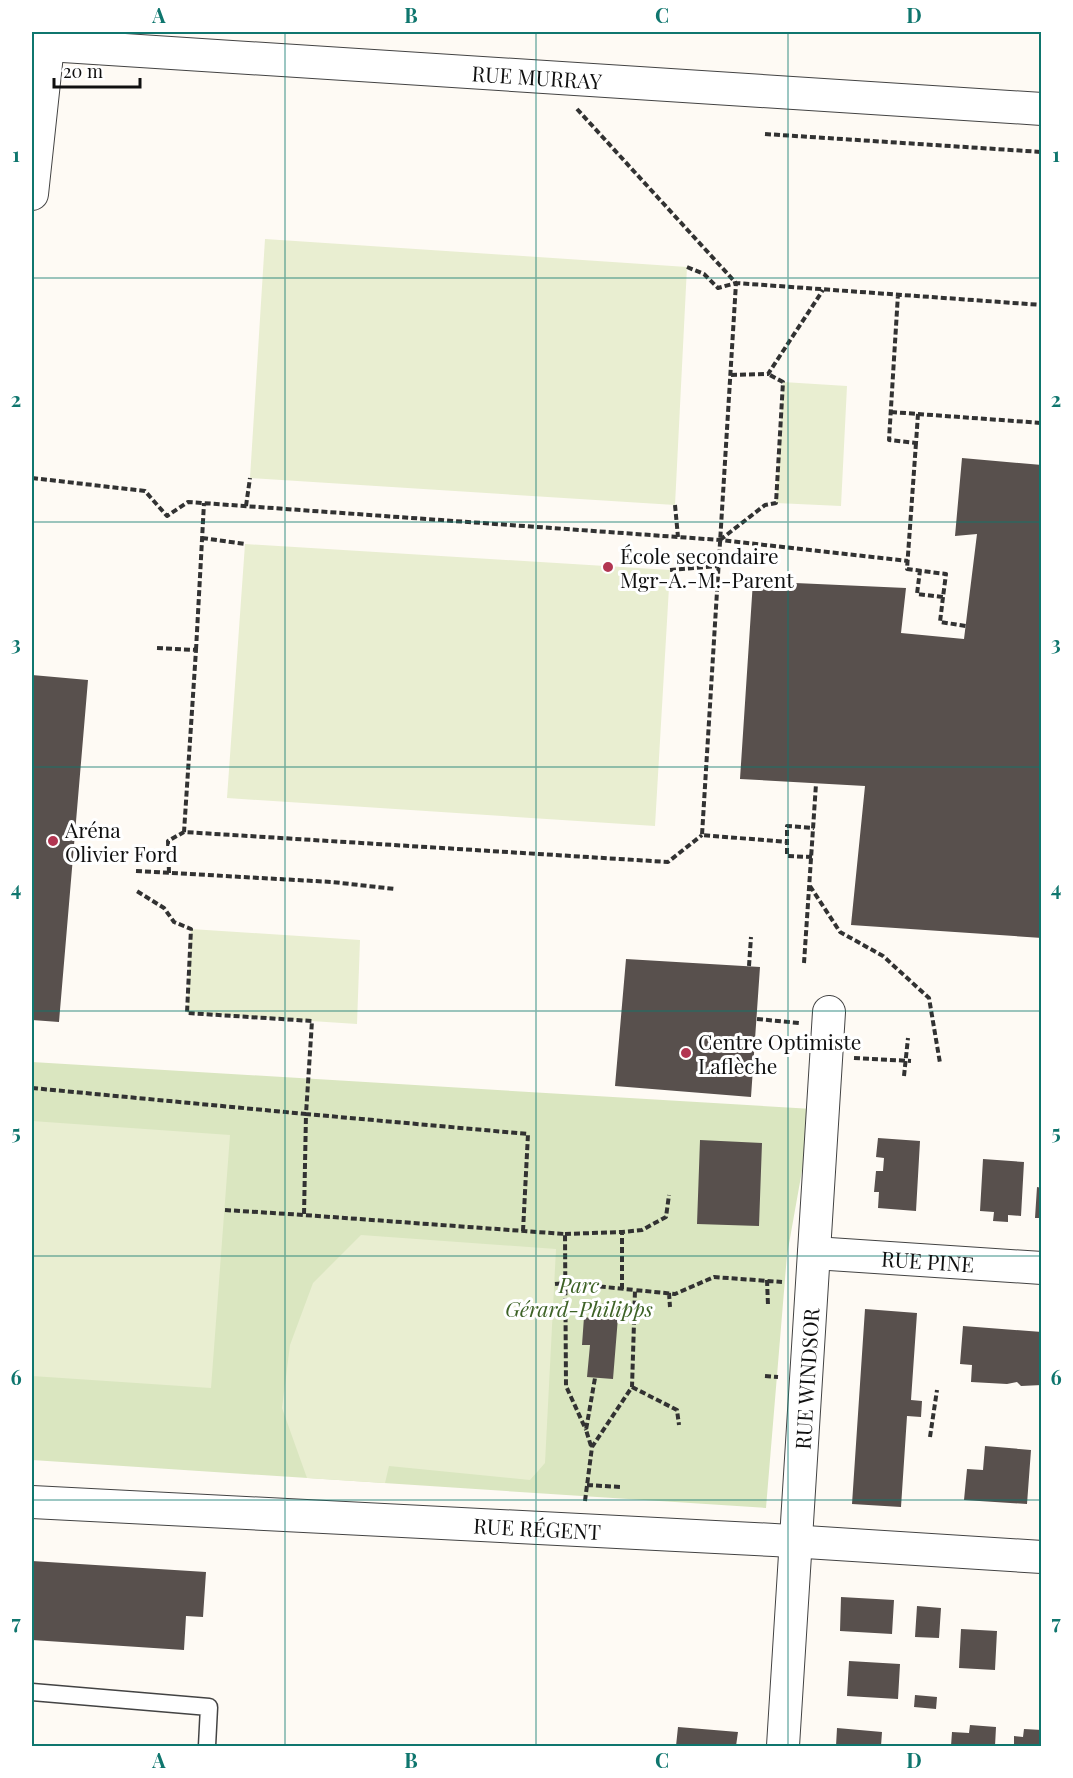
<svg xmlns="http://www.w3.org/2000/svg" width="1073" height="1778" font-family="'Playfair Display',serif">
<rect width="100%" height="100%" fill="#fefaf4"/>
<path fill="#dae6c0" d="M 32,1062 L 813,1109 L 787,1255 L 766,1508 L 32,1460 Z"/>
<path fill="#e9eed1" d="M 265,239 L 687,267 L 675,505 L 250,478 Z
M 783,382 L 847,386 L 841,506 L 776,503 Z
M 245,544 L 670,570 L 655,826 L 227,798 Z
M 191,929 L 360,940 L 357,1024 L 187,1013 Z
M 32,1121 L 230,1135 L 211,1388 L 32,1376 Z
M 361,1235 L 556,1249 L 545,1463 L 530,1480 L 389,1466 L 385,1483 L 307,1478 L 282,1408 L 290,1345 L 313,1283 Z"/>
<path fill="#58504d" d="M 962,458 L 1042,465 L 1042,938 L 851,925 L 865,786 L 740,779 L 753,581 L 906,588 L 901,633 L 964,639 L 977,534 L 955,536 Z
M 32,675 L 88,680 L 59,1022 L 32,1020 Z
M 626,959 L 760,967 L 751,1097 L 615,1086 Z
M 878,1138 L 920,1141 L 916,1211 L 878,1208 L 879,1192 L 874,1192 L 876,1171 L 883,1171 L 884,1158 L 876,1157 Z
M 700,1140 L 762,1143 L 759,1226 L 697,1224 Z
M 983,1159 L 1024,1162 L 1021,1216 L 1008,1215 L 1008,1222 L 993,1221 L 994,1212 L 980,1211 Z
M 1037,1187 L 1042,1188 L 1042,1218 L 1035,1218 Z
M 593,1303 L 619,1305 L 613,1379 L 587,1377 L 590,1345 L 582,1345 L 584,1317 L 592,1318 Z
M 865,1309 L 917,1313 L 911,1400 L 922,1401 L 921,1417 L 907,1416 L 901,1507 L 852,1504 Z
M 963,1326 L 1042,1332 L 1042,1385 L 1021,1386 L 1017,1382 L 1007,1384 L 971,1382 L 972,1365 L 960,1364 Z
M 985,1446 L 1031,1450 L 1027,1504 L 964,1500 L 967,1469 L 983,1470 Z
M 32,1561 L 206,1572 L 203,1617 L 186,1616 L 184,1650 L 32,1640 Z
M 841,1597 L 894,1600 L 892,1634 L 840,1631 Z
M 917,1606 L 941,1608 L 939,1638 L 915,1637 Z
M 961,1629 L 997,1631 L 995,1670 L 959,1668 Z
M 849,1661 L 900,1664 L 898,1699 L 847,1696 Z
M 915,1695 L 937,1697 L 936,1709 L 914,1707 Z
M 970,1725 L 996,1727 L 995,1746 L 951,1746 L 952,1732 L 969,1733 Z
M 678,1727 L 738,1732 L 736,1746 L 676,1746 Z
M 837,1728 L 882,1732 L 881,1746 L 836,1746 Z
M 1024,1729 L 1042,1730 L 1042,1746 L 1014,1746 L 1014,1736 L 1023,1737 Z"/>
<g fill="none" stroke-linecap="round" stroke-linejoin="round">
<g stroke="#434343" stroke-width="19">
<path id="lane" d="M 32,1692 L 209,1707 L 207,1746"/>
</g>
<g stroke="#434343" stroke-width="34">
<g id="street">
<path id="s1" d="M 32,44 L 1042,109"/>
<path d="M 32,194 L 48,45"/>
<path id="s2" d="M 814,1253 L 1042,1268"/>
<path id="s3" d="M 32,1502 L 774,1540 L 1042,1557"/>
<path id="s4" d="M 783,1746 L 829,1012"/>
</g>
</g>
<path stroke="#323232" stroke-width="4" stroke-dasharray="6 3" stroke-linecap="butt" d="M 577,109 L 736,283 L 1042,305
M 765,134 L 1042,152
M 687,267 L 704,274 L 718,288 L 736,283 L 702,835 L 787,842
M 731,375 L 768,374 L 823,290
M 891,412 L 918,414 L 916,443 L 889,440 L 898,294
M 918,414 L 1042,423
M 916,443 L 907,569 L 946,574 L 943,597 L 917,594 L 920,570
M 32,478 L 145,491 L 167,516 L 188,502 L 720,540 L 908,561
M 675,505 L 678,537
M 246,506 L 250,478
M 202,538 L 245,544
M 720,540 L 765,505 L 776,503 L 783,382 L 768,374
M 670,570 L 719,566
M 943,597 L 940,622 L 966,626
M 157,648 L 196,650 L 184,832 L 668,862 L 702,835
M 196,650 L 204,503
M 812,857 L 787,856 L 787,826 L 814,828
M 136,871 L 332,882 L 395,889
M 169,873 L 168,841 L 184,832
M 810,886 L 840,932 L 883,956 L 929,998 L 940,1063
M 804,963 L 816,784
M 749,966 L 751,937
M 757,1019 L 799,1023
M 854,1058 L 911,1061
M 904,1076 L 908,1038
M 32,1088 L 306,1114 L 312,1021 L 187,1013 L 191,929 L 174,922 L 164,908 L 135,890
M 225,1210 L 304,1215
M 523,1231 L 528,1134 L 306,1114 L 304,1215 L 565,1234 L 566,1386 L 586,1430
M 565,1234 L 622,1232
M 767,1280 L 768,1305
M 555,1284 L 565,1283 L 635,1290
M 622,1289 L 622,1232 L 642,1230 L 666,1217 L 669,1195
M 669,1293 L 670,1307
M 765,1376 L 778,1377
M 632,1387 L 677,1410 L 679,1425
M 930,1437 L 937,1390
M 591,1446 L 586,1430 L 595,1378
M 587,1485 L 621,1487
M 585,1501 L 592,1447 L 632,1387 L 635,1290 L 675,1294 L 714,1277 L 782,1282"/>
<use href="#lane" stroke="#fff" stroke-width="16"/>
<use href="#street" stroke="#fff" stroke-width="32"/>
</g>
<path fill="none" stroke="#0f766e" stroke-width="1.5" stroke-opacity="0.55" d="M 285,32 L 285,1746M 536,32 L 536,1746M 788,32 L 788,1746M 32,278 L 1042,278M 32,522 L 1042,522M 32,767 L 1042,767M 32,1011 L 1042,1011M 32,1256 L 1042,1256M 32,1500 L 1042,1500"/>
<g fill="#b23652" stroke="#fff" stroke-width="2">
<circle cx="608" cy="567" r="6"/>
<circle cx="53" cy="841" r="6"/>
<circle cx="686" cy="1053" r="6"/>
</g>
<g text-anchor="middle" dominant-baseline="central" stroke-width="6" stroke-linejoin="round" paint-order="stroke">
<g font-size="21" fill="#101010" stroke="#fff">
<text stroke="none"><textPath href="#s1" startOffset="506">RUE MURRAY</textPath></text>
<text stroke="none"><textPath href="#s2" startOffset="114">RUE PINE</textPath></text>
<text stroke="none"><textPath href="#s4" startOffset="368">RUE WINDSOR</textPath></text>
<text stroke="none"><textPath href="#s3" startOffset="506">RUE RÉGENT</textPath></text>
</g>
<g font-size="21" fill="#101010" stroke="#fff" text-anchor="start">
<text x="620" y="555">École secondaire<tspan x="620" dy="24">Mgr-A.-M.-Parent</tspan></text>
<text x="65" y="829">Aréna<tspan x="65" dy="24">Olivier Ford</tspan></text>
<text x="698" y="1041">Centre Optimiste<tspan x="698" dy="24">Laflèche</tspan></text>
</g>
<g font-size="21" font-style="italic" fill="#3d6226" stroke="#fff">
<text x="579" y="1284">Parc<tspan x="579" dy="24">Gérard-Philipps</tspan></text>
</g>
</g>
<rect width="1073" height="1778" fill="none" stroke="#ffffff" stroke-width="66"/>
<path d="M54 78v9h86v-9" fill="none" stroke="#101010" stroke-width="3"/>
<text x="63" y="78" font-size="18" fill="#101010" stroke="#ffffff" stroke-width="4.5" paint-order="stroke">20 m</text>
<rect x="33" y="33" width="1007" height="1712" fill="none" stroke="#0f766e" stroke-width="2"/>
<g font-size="20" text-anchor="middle" font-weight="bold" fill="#0f766e">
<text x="159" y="23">A</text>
<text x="411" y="23">B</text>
<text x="662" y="23">C</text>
<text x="914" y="23">D</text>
<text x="16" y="162">1</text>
<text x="1056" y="162">1</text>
<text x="16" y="407">2</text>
<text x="1056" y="407">2</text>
<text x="16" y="651">3</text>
<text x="1056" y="651">3</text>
<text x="16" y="896">4</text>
<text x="1056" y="896">4</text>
<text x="16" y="1140">5</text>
<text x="1056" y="1140">5</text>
<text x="16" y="1385">6</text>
<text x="1056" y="1385">6</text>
<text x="16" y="1630">7</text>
<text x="1056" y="1630">7</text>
<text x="159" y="1768">A</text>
<text x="411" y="1768">B</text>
<text x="662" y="1768">C</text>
<text x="914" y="1768">D</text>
</g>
</svg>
